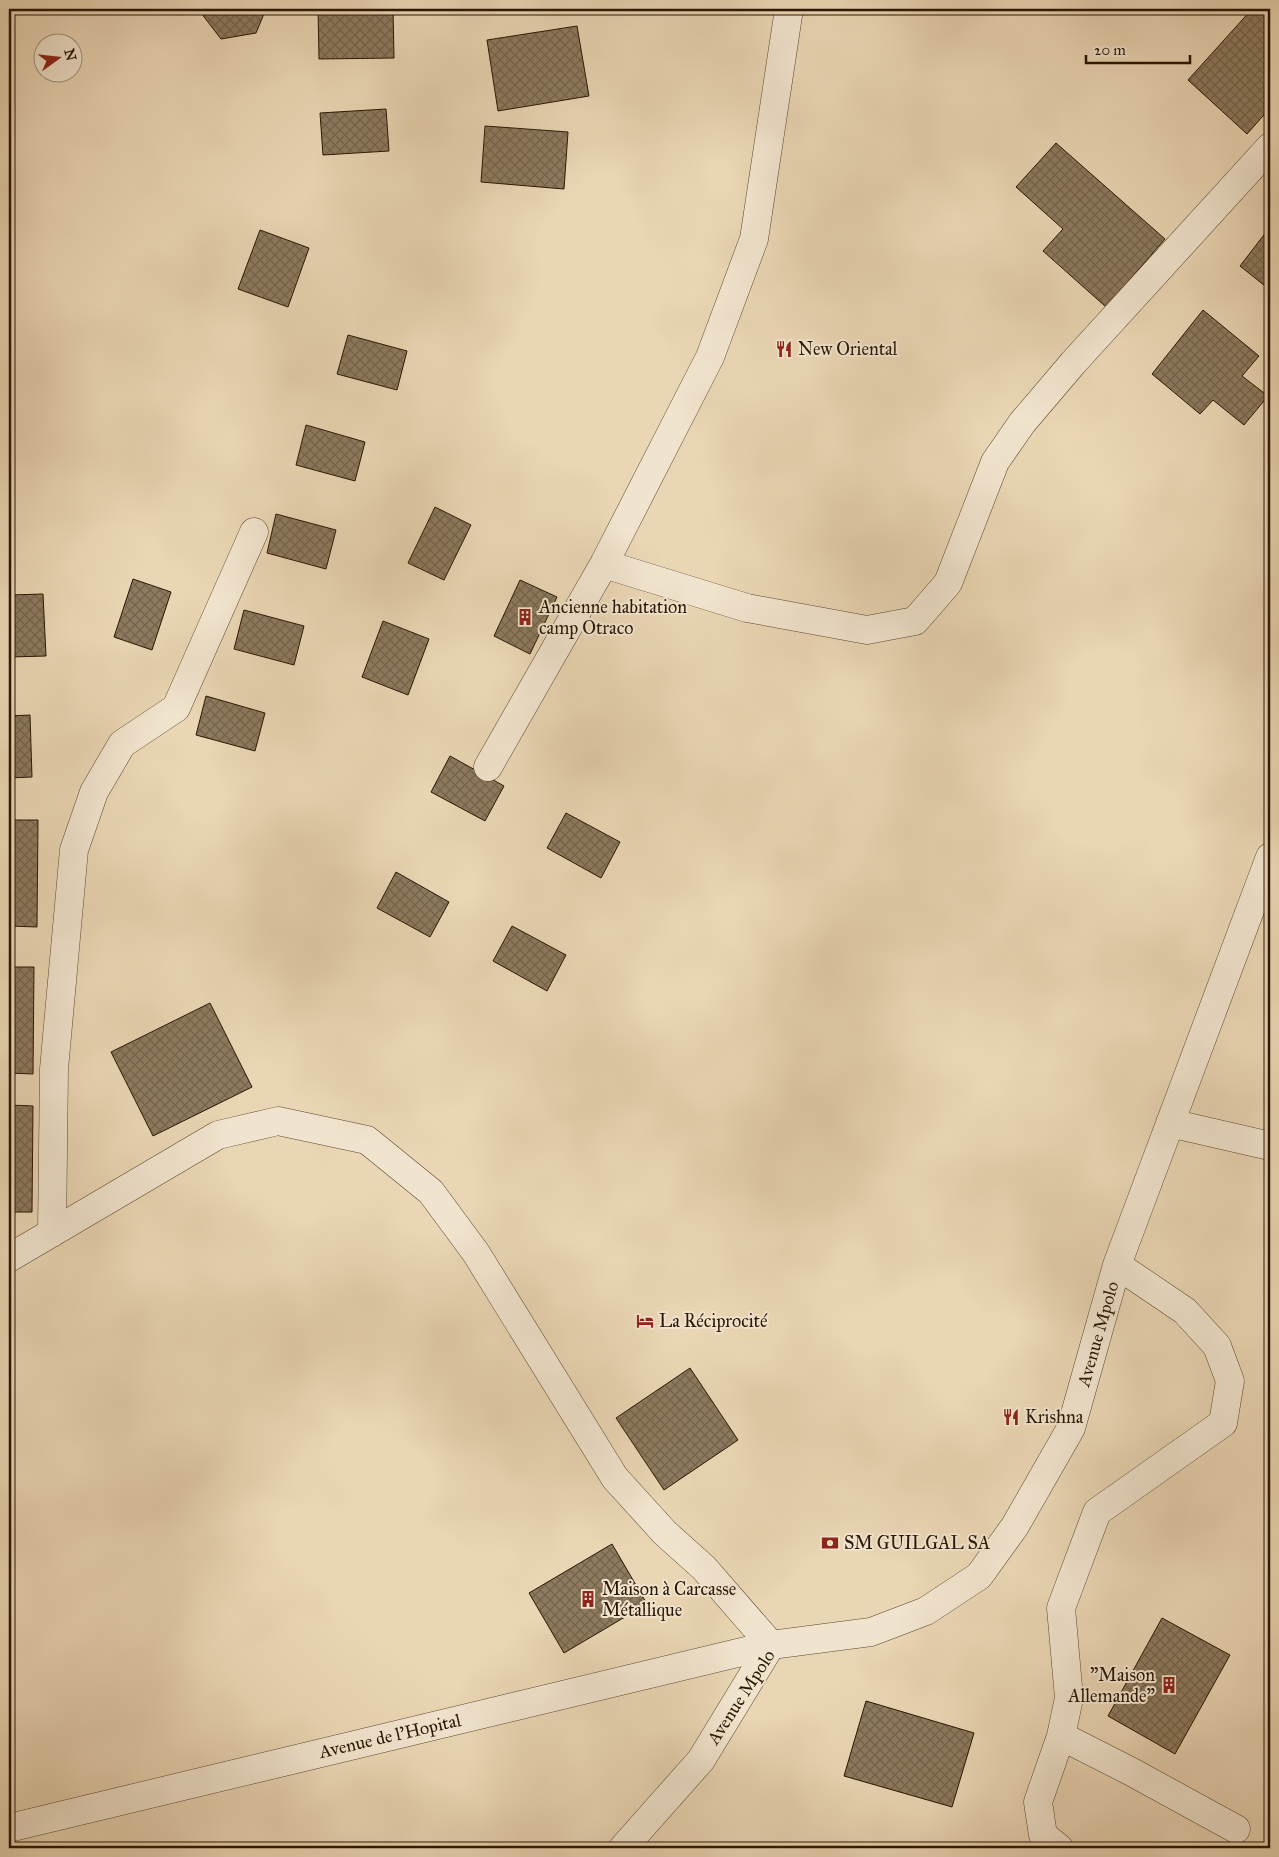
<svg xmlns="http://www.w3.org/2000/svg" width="1279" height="1857" font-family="'IM FELL Great Primer',serif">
<defs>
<pattern id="building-cross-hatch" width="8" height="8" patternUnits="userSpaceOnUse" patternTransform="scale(1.25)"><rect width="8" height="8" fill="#8d7a5f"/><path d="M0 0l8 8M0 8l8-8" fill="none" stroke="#73634c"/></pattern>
</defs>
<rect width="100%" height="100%" fill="#ead6b4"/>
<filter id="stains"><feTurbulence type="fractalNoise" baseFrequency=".004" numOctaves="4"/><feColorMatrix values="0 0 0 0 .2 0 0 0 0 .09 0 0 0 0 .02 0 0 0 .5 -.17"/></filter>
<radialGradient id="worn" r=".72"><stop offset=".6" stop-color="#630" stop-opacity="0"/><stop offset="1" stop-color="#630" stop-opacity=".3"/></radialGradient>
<path fill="url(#building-cross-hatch)" stroke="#291602" d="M 198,9 L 266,9 L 256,33 L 221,39 Z
M 318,9 L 393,9 L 394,58 L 319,59 Z
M 1252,9 L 1270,9 L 1270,108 L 1247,134 L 1188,80 Z
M 577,26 L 589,96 L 498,111 L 487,40 Z
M 386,109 L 389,151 L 323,155 L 320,113 Z
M 485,126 L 568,132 L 564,189 L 481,182 Z
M 1056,143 L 1165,239 L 1106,307 L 1043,251 L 1063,229 L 1016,187 Z
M 1270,227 L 1270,290 L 1240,266 Z
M 260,230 L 309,248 L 288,307 L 238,289 Z
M 1203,310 L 1259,356 L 1242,376 L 1268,396 L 1244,425 L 1213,400 L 1200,414 L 1152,374 Z
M 348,335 L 407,351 L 397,390 L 337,374 Z
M 306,425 L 365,442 L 355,481 L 296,465 Z
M 435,507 L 471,525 L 444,580 L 408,563 Z
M 276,514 L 336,530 L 326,569 L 267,553 Z
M 133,579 L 171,592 L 152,650 L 114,637 Z
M 520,580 L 557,597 L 530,654 L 494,636 Z
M 43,594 L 46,656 L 9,657 L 9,595 Z
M 244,610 L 304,626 L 294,665 L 234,649 Z
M 383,621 L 429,639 L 408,695 L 362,677 Z
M 206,696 L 265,713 L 255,751 L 196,735 Z
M 30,715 L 32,777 L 9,778 L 9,716 Z
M 450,756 L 504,786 L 485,821 L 431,792 Z
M 566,813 L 620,842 L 601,878 L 547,848 Z
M 9,820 L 38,820 L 37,927 L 9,926 Z
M 396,872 L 449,902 L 430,937 L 377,908 Z
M 512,926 L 566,955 L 547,991 L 493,961 Z
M 9,967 L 34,967 L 33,1074 L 9,1073 Z
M 210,1003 L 252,1087 L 153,1136 L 111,1052 Z
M 9,1105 L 33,1106 L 32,1212 L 9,1212 Z
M 690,1368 L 738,1440 L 664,1490 L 616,1418 Z
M 612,1544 L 647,1604 L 564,1653 L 529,1593 Z
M 1162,1618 L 1230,1655 L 1175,1754 L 1108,1716 Z
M 866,1701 L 974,1733 L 952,1807 L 844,1776 Z"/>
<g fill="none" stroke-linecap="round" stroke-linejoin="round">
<g stroke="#59462e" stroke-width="29">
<path id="minor" d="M 604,564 L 747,608 L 867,630 L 915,621 L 948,583 L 995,462 L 1022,423 L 1073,363 L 1270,147
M 488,767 L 604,564 L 710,357 L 754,239 L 789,9
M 1170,1123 L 1270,1146
M 52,1233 L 54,1069 L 74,850 L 94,792 L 122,744 L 176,708 L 254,532
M 9,1258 L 218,1135 L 278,1121 L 367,1140 L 431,1192 L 476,1253 L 615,1478 L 665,1533 L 704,1568 L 771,1645 L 9,1828
M 1117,1265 L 1185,1311 L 1217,1346 L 1230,1381 L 1223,1423 L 1097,1512 L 1061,1608 L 1069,1698 L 1061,1736 L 1130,1771 L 1236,1829
M 623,1848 L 701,1760 L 771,1645 L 871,1632 L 926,1611 L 979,1576 L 1015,1526 L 1071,1428 L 1117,1265 L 1270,857
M 1059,1848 L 1043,1835 L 1038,1802 L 1061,1736"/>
</g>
<use href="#minor" stroke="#f1e4ce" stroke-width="28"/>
</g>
<defs>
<g id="restaurant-bare" transform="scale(1.35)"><path d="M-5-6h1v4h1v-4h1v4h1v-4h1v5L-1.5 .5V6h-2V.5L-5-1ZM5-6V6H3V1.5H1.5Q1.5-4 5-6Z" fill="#8f2418" stroke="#f1e4ce" stroke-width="2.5" paint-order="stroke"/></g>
<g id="building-bare" transform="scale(1.35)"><path d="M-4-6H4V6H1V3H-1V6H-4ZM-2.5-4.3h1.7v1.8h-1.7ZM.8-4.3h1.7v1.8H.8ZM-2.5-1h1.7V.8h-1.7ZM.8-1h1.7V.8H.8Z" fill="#8f2418" stroke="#f1e4ce" stroke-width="2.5" paint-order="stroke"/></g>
<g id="hotel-bare" transform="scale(1.35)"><path d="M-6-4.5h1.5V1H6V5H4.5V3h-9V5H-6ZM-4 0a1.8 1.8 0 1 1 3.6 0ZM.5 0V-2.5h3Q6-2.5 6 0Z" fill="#8f2418" stroke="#f1e4ce" stroke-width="2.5" paint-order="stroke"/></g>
<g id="bank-bare" transform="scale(1.35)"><path d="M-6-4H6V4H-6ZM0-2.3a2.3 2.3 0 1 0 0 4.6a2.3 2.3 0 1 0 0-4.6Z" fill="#8f2418" stroke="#f1e4ce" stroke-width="2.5" paint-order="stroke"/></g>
</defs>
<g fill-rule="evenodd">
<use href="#restaurant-bare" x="784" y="349"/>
<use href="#building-bare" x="525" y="617"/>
<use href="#hotel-bare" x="645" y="1321"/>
<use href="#restaurant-bare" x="1011" y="1417"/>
<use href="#bank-bare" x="830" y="1543"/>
<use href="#building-bare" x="588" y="1599"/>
<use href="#building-bare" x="1169" y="1685"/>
</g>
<g text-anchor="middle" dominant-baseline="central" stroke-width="4" stroke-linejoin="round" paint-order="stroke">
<g font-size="18" fill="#291602" stroke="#f1e4ce" text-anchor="start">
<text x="798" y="349">New Oriental</text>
<text x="539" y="607">Ancienne habitation<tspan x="539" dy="21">camp Otraco</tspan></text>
<text x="659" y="1321">La Réciprocité</text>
<text x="1025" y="1417">Krishna</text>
<text x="844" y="1543">SM GUILGAL SA</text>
<text x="602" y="1589">Maison à Carcasse<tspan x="602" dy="21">Métallique</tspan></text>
<text x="1155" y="1675" text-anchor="end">"Maison<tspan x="1155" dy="21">Allemande"</tspan></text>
</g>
<g font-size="18" fill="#291602" stroke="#f1e4ce">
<text transform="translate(1098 1334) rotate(-74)">Avenue Mpolo</text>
<text transform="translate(741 1697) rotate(-57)">Avenue Mpolo</text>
<text transform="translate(390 1736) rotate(-13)">Avenue de l'Hopital</text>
</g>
</g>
<rect width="1279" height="1857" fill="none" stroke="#ead6b4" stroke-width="30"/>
<rect x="10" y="10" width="1259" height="1837" fill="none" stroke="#291602" stroke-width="2.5"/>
<rect x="15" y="15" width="1249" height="1827" fill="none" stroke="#291602"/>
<g transform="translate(58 58) rotate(75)"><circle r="24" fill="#f1e4ce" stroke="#a1927c"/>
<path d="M0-4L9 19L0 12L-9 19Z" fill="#8f2418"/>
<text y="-8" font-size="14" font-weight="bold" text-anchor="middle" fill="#291602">N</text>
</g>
<path d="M1086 55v8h104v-8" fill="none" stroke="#291602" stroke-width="2.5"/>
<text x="1094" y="55" font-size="15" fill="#291602" stroke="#f1e4ce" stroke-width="4" paint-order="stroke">20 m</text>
<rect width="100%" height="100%" filter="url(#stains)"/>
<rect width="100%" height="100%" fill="url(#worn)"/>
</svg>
